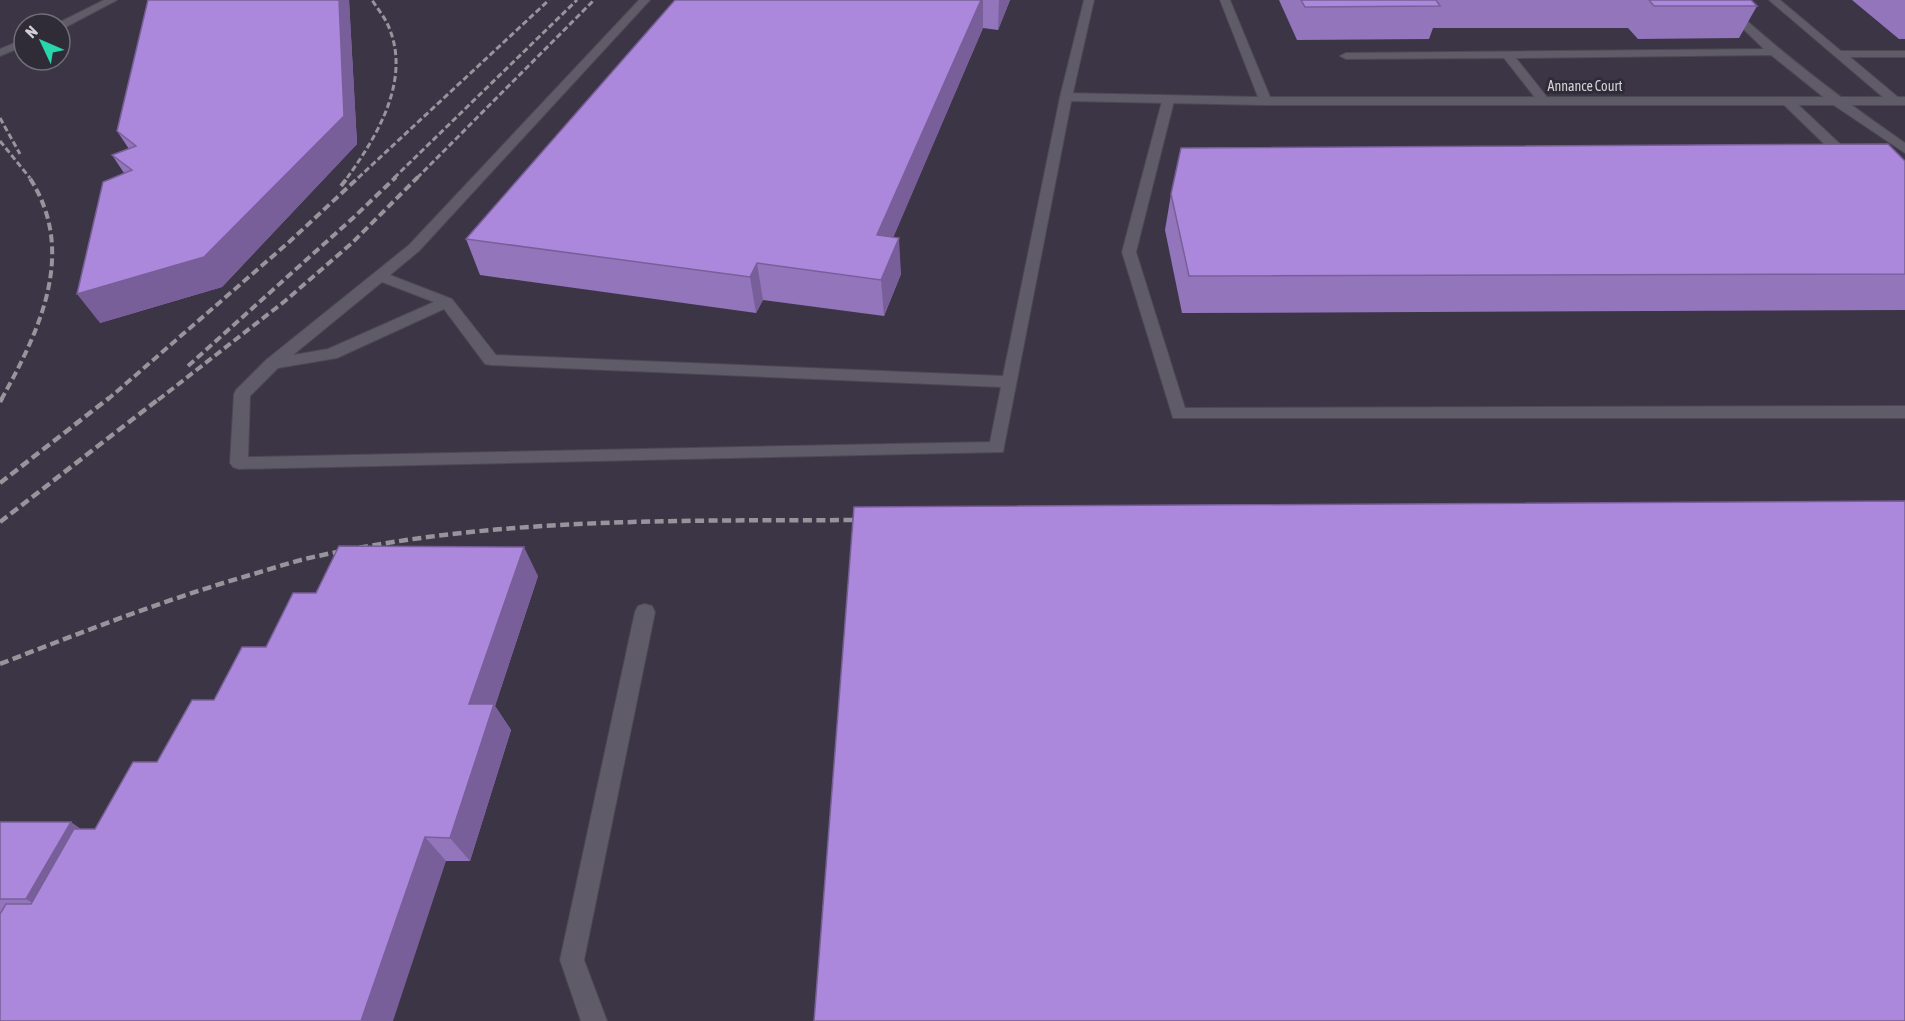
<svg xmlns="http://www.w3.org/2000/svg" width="1905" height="1021" font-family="'Asap Condensed',sans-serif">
<rect width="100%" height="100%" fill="#302c37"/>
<path fill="#3c3546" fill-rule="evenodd" d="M 0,0 L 1905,0 L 1905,1021 L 0,1021 ZM 24,24 L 60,24 L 60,60 L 24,60 Z"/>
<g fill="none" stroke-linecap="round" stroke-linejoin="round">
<g stroke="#4c4952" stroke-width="2">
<path id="service" d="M 639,0 L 650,0 L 419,251 L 390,275 L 452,299 L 496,355 L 1003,376 L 1060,97 L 1084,0 L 1094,0 L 1072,97 L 1003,452 L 239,469 L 233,467 L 230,463 L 234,394 L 236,390 L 266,360 L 409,245 ZM 382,282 L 434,302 L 328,349 L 293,355 ZM 444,309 L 485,364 L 491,365 L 1001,387 L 990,442 L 248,457 L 250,396 L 278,368 L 337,358 Z
M 1713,0 L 1724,0 C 1782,54 1840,98 1905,143 L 1905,153 L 1832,104 L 1771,55 L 1516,58 L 1550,101 L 1544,105 L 1540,104 L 1504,58 L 1346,59 L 1340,56 L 1346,53 L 1764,49 Z
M 1769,0 L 1780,0 L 1841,51 L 1905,51 L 1905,57 L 1850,57 L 1899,98 L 1899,104 L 1891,104 Z
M 1168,97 L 1174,101 L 1136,252 L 1185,408 L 1905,406 L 1905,418 L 1173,418 L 1122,252 L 1162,101 Z
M 1787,97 L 1791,98 L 1856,159 L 1857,162 L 1856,165 L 1846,165 L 1783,104 L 1781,101 Z
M 645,604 L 652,606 L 655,612 L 584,960 L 607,1021 L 581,1021 L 560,960 L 635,612 L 638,606 Z"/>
</g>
<g stroke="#4c4952" stroke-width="2">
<path id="minor" d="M 1220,0 L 1230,0 L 1270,97 L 1905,97 L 1905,105 L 1265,105 L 1066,101 L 1060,97 L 1066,93 L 1258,97 Z"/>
</g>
<g stroke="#4c4952" stroke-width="2">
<path id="tertiary" d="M 104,0 L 117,0 L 64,28 L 60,29 L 60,24 L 56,24 Z
M 24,39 L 24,46 L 0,56 L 0,49 Z"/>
</g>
<use href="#service" fill="#605b68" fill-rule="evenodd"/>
<use href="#minor" fill="#605b68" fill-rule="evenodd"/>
<use href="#tertiary" fill="#605b68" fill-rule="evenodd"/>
<path stroke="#97949c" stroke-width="3" stroke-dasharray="6 3" stroke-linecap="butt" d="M 0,118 L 20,154
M 0,141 L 30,178
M 347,178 C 378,135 413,77 387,23 C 383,15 377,8 372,0
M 358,178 L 549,0
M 394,178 L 577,0
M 417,178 L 594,0"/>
<path stroke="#97949c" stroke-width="4" stroke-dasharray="8 4" stroke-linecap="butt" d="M 341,186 L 348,177
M 188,366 L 353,218 L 396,177
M 1,400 C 40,330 78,251 29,177
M 107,400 L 288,243 L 359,177
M 158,400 L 285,301 L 352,243 L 418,177"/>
<path stroke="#97949c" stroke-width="4.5" stroke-dasharray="9 4.5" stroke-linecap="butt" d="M 0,402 L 2,398
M 0,483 L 109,398
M 0,522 L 160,398
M 0,664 C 85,631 169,598 257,573 C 277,567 298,560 318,556 C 502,516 683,521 870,520"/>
</g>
<path fill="#9375bc" d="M 148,0 L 349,0 L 357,144 L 222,287 L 100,323 L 124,173 L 112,155 L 129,149 L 117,131 Z
M 675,0 L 1010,0 L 998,30 L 983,28 L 893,237 L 901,274 L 884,316 L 763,300 L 756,313 L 480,275 L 466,239 Z
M 1279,0 L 1751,0 L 1757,6 L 1739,38 L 1638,39 L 1628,28 L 1433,28 L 1429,39 L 1297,40 Z
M 1852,0 L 1905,0 L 1905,39 L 1899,39 Z
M 1905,161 L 1905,310 L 1182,313 L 1165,230 L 1171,194 Z
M 538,576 L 495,706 L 511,730 L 470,861 L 446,861 L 0,1021 L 0,822 L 81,829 L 95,829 L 214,700 L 266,647 L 316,593 Z"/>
<path fill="#785f99" d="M 339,0 L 349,0 L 357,144 L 222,287 L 100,323 L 77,294 Z
M 981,0 L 983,0 L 983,28 L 879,271 L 877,235 Z
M 999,0 L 1010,0 L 998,30 Z
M 899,238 L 901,274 L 884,316 L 881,280 Z
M 757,263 L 763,300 L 756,313 L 750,277 Z
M 524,547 L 538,576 L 495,706 L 511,730 L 470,861 L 450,838 L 469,704 Z
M 71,822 L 105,846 L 64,921 L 26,899 Z
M 425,837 L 446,861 L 393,1021 L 361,1021 Z"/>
<path fill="#ab88db" stroke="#785f99" stroke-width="1.5" d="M 148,0 L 339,0 L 344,116 L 204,257 L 77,294 L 103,182 L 132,170 L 112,155 L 136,146 L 117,131 Z
M 675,0 L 981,0 L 877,235 L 899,238 L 881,280 L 757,263 L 750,277 L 466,239 Z
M 1301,0 L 1436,0 L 1440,6 L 1305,7 Z
M 1649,0 L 1751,0 L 1757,6 L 1654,6 Z
M 1888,144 L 1905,161 L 1905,274 L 1189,276 L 1171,194 L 1181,148 Z
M 1905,501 L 1905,1021 L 814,1021 L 854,507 Z
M 339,546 L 524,547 L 469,704 L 494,704 L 450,838 L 425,837 L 361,1021 L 0,1021 L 0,914 L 6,904 L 31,904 L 74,829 L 95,829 L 133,762 L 157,762 L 192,700 L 214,700 L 242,647 L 266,647 L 293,593 L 316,593 Z
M 0,822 L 71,822 L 26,899 L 0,899 Z"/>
<g text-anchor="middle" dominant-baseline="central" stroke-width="6" stroke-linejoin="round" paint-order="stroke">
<g font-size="14" fill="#d3d1d8" stroke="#302c37">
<text x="1585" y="86">Annance Court</text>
</g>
</g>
<g transform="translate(42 42) rotate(314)"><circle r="28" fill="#302c37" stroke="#716e77" stroke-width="1.5"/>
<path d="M0-4.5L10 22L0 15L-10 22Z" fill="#28d5ad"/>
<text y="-9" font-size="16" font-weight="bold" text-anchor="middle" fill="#d3d1d8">N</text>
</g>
</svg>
